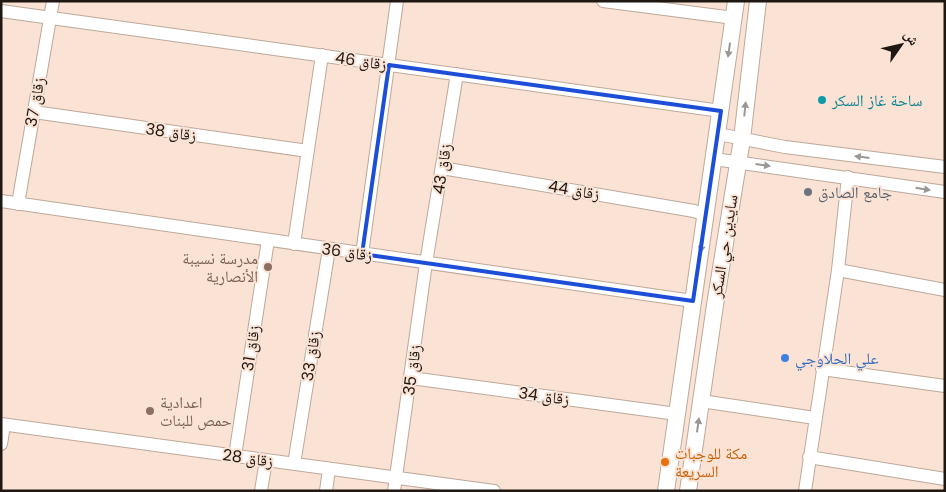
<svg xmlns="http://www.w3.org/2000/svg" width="946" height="492" font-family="Poppins,'Noto Naskh Arabic',sans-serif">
<rect width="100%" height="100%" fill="#fae3d4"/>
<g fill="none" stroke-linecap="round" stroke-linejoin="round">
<g stroke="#bda89a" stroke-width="14">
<path id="minor" d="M 603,1 L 734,18
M 1,11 L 721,111
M 34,112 L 308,151
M 718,134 L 785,147 L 945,167
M 714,159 L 945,192
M 442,168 L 694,211 L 706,215
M 1,201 L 693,301
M 18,204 L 53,1
M 294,244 L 322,55
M 362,254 L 397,1
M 838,270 L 945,290
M 822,369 L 945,386
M 411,378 L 677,414
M 701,401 L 815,418
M 1,424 L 494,491
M 1,444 L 4,425
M 235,456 L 268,240
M 809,457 L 945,479
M 294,464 L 329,249
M 261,491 L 266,460
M 326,491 L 329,469
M 394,491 L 426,263 L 457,74
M 805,491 L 838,270 L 848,177"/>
</g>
<g stroke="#bda89a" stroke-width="18">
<path id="tertiary" d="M 666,491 L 736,1
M 688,491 L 715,305 L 742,139 L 758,1"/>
</g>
<use href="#minor" stroke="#fff" stroke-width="12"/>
<use href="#tertiary" stroke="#fff" stroke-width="16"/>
</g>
<defs><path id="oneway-solid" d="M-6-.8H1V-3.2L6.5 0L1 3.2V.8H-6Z" transform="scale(1.25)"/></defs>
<g fill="#9a9794">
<use href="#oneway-solid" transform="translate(729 50) rotate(98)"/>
<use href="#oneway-solid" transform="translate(745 109) rotate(-84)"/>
<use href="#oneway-solid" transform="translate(862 157) rotate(-173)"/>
<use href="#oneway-solid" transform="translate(763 165) rotate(8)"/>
<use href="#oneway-solid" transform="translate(923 189) rotate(9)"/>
<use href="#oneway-solid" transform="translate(702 245) rotate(99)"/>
<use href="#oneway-solid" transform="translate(698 425) rotate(-82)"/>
</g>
<path fill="none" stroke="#1d4ed8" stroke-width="4" stroke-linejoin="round" d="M 389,65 L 721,111 L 693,301 L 362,254 Z"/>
<circle fill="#0f9aa8" stroke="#fae3d4" stroke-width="2" cx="822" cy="100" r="5"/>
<circle fill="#6b7280" stroke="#fae3d4" stroke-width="2" cx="808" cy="192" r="5"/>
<g fill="#8d6e63" stroke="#fae3d4" stroke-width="2">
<circle cx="268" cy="267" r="5"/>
<circle cx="150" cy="411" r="5"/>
</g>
<circle fill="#3f7fe0" stroke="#fae3d4" stroke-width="2" cx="785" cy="358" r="5"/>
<circle fill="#e8710a" stroke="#fae3d4" stroke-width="2" cx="665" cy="462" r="5"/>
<g text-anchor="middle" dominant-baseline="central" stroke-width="4" stroke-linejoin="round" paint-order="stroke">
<g font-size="16" fill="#1f1712" stroke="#fae3d4">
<text transform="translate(361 61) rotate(8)">زقاق 46</text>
<text transform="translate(35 102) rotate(-80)">زقاق 37</text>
<text transform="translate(171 132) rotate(8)">زقاق 38</text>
<text transform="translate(442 169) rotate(-81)">زقاق 43</text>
<text transform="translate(574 190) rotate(10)">زقاق 44</text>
<text transform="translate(724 246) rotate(-81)">سايدين حي السكر</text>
<text transform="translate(347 252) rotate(8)">زقاق 36</text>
<text transform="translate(251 348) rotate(-81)">زقاق 31</text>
<text transform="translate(311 356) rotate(-81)">زقاق 33</text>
<text transform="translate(412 370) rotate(-82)">زقاق 35</text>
<text transform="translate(544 396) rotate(8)">زقاق 34</text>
<text transform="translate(248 458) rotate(8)">زقاق 28</text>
</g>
<g font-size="16" fill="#0d838f" stroke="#fae3d4" text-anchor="start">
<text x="832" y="100">ساحة غاز السكر</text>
</g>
<g font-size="16" fill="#5b616d" stroke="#fae3d4" text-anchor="start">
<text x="818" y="192">جامع الصادق</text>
</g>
<g font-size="16" fill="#785e54" stroke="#fae3d4" text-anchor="end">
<text x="258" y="258">مدرسة نسيبة<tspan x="258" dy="18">الأنصارية</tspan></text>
<text x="160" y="402" text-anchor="start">اعدادية<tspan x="160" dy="18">حمص للبنات</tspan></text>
</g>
<g font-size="16" fill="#366cbe" stroke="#fae3d4" text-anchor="start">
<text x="795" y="358">علي الحلاوجي</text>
</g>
<g font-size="16" fill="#c56008" stroke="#fae3d4" text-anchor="start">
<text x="675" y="453">مكة للوجبات<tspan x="675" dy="18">السريعة</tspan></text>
</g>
</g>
<rect width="946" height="492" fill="none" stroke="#1f1712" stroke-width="5"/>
<g transform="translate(901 45) rotate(56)" stroke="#fae3d4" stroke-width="4" paint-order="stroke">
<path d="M0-4L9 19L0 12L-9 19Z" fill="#1f1712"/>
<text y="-8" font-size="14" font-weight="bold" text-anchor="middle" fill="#1f1712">ش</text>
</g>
</svg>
